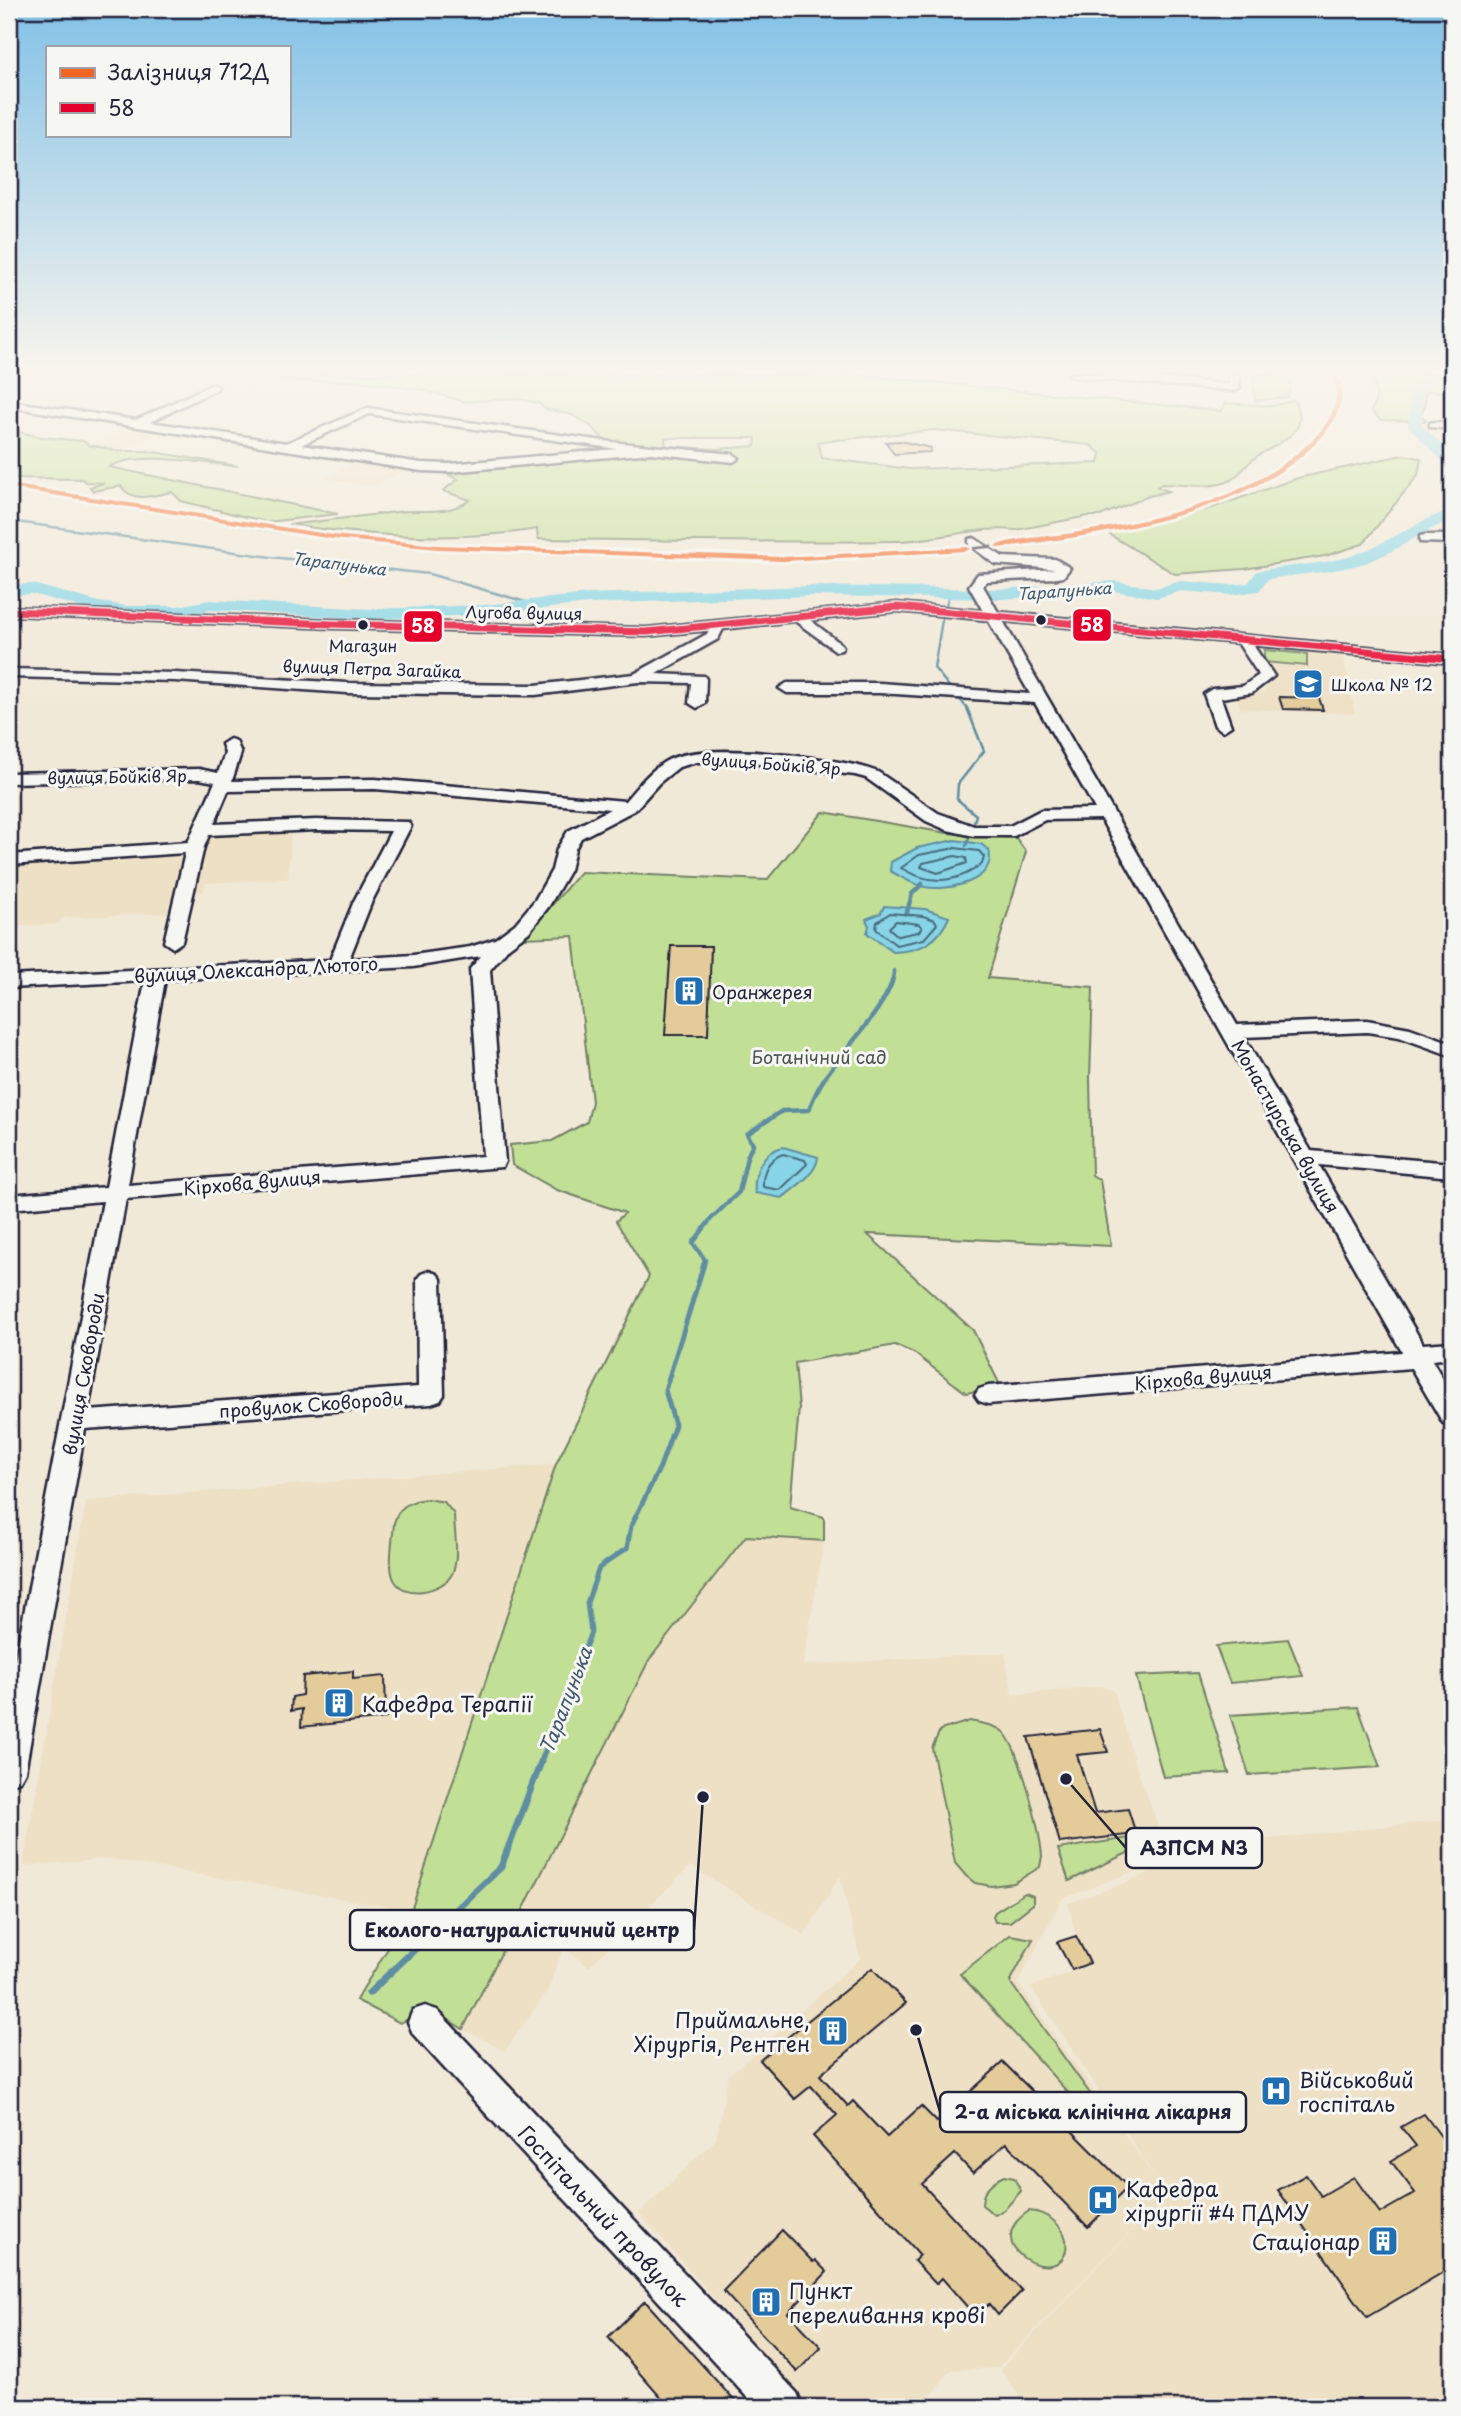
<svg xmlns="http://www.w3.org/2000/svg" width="1461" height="2416" font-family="'Playpen Sans',sans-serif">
<rect width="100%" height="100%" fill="#f1e9d8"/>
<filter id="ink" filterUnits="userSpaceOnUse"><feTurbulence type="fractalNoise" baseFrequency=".0143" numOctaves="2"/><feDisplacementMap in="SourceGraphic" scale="14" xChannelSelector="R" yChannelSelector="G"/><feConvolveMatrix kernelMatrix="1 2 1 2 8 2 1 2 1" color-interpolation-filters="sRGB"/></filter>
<g filter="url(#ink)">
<path fill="#ede0c5" d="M 135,426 L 164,431 L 121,450 L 91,445 Z
M 359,461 L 410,469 L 371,487 L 326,478 Z
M 1252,648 L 1343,655 L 1355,714 L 1240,709 L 1237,697 L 1264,692 L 1270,676 Z
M 291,830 L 288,879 L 206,883 L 203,892 L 192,893 L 210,831 Z
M 183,852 L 168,913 L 61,918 L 59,924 L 9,927 L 9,862 Z
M 556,1464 L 411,1911 L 110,1859 L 23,1866 L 86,1501 Z
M 746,1536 L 824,1541 L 803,1665 L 1005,1653 L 1012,1695 L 1100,1686 L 1114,1691 L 1135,1763 L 1170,1858 L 1062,1899 L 1018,1983 L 1161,2186 L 1031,1987 L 1091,1964 L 1075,1934 L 1068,1903 L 1125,1883 L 1213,1845 L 1452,1819 L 1452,2407 L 1027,2407 L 1000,2369 L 1167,2194 L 998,2368 L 951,2370 L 921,2407 L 810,2407 L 639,2213 L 716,2139 L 728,2076 L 860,1959 L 840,1876 L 804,1935 L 690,1866 L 589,1967 L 563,1948 L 548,1990 L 505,2051 L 463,2029 L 649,1660 Z"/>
<path fill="#c2df96" stroke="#728068" stroke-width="2" fill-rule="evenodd" d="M 239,374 L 860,375 L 1222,411 L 1225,403 L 1273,406 L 1294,400 C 1314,434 1276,443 1256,457 C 1246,464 1239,477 1227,482 C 1209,489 1181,484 1162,484 L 1157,487 L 1169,491 L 1149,496 L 1100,516 L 1088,516 L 1016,530 C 976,526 935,541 895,541 C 776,543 657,540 538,539 L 537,529 C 455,543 370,535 288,525 C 324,521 360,516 396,512 C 423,509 447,516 470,500 L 443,491 L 458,479 L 446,474 L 458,469 L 651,451 L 639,445 L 605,441 L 592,427 L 572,415 L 546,409 L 538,403 L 513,398 L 465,402 L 423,390 L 359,381 L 299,381 ZM 934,430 L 1090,445 L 1101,454 L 1099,463 L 910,469 L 822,458 L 818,442 ZM 665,438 L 756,438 L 755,446 L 717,449 L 666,446 Z
M 1254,374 L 1287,374 L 1291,386 L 1288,397 L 1255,401 Z
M 1369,374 L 1452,374 L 1452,393 L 1428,391 L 1425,394 L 1425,407 L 1421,414 L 1426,421 L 1381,420 L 1371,411 C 1379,400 1376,385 1369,374 Z
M 9,430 L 42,437 L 83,441 L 89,445 L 120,451 L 148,451 L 238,466 C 204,464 138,450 109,467 L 338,514 L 267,522 L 181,501 L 172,492 C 154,495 133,504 121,486 L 93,491 L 90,487 L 104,483 L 86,482 L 82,479 L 9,478 Z
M 1402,455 L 1421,458 L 1418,475 L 1363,544 L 1325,556 L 1244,569 L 1175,574 L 1107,533 L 1212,508 L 1298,478 Z
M 1264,650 L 1307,654 L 1307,666 L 1264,662 Z
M 823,812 L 947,833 L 1016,838 L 1026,852 L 988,978 L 1093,987 L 1090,1078 L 1092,1175 L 1100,1180 L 1111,1246 L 867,1234 L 973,1330 L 1001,1387 L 966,1393 L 914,1353 L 895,1345 L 795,1363 L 799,1408 L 790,1507 L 824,1517 L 824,1541 L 746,1536 L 649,1660 L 463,2029 L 431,2009 L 400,2023 L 356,2000 L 411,1911 L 556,1464 L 649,1276 L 616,1221 L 625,1213 L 557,1190 L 512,1165 L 510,1145 L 552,1141 L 587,1122 L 592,1102 L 573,936 L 524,938 L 580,872 L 767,880 Z
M 428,1499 L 444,1502 L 454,1514 C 454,1531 460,1558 452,1574 C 443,1592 401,1601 393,1577 C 388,1563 393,1538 394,1523 C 398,1506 412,1500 428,1499 Z
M 1288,1639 L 1303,1676 L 1230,1683 L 1216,1646 Z
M 1198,1673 L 1229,1773 L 1163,1777 L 1136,1676 Z
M 1358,1707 L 1380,1767 L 1249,1775 L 1230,1715 Z
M 970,1721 C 981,1723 992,1724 1001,1730 C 1020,1744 1040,1832 1042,1856 L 1040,1867 L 1014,1883 L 991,1886 L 975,1883 L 966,1876 L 955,1863 L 932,1748 L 940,1730 Z
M 1136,1837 L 1140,1847 L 1069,1881 L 1058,1849 Z
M 1025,1893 L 1033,1896 L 1033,1904 L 1010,1922 L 995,1922 L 993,1916 L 995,1912 Z
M 1010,1935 L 1033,1939 L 1010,1982 L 1096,2102 L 1083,2109 L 960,1974 Z
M 1004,2176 L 1014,2178 L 1021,2191 L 1005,2209 L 995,2215 L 982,2205 C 982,2190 991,2182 1004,2176 Z
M 1029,2211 C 1047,2212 1070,2228 1066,2250 C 1058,2289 975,2246 1029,2211 Z"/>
<path fill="#86d4e5" stroke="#5e8da1" stroke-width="2" d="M 955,840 L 981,844 L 989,850 C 997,882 948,891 925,887 C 913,885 900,876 890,871 L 891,862 L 917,848 Z
M 884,906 L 925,909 L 949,917 C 938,943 920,951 893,952 L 867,933 L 869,926 L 866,919 L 881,913 Z
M 783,1147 L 818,1157 C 817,1174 794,1188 782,1198 L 755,1193 C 753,1173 762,1151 783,1147 Z"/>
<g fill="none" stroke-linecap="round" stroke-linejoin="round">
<path stroke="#4a697f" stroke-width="2" d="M 955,848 L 979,851 L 984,857 L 982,864 C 956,884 929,885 901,868 L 919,855 Z
M 955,856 L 966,858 L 967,863 L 938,873 L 921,867 L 923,863 Z
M 890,913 L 923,916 L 935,920 L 937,924 L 924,939 L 896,945 L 876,929 L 877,922 Z
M 896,921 L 919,924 L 922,928 L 918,932 L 898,936 L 889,928 Z
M 783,1154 L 805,1160 L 807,1164 L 780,1190 L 763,1187 C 762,1172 768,1159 783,1154 Z"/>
<path stroke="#5e8da1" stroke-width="2.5" d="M 9,488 L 277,532 L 434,549
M 9,521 L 271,557 L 429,574 L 540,606
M 945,608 L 950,592
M 943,614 L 934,668 L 952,690
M 958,697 L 967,708 L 984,751 L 958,784 L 957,799 L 976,815 L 973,826
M 966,846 L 970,836
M 920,886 L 923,883"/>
<path stroke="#5e8da1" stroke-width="4.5" d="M 907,912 L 912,894 L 922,884
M 703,1266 L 705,1260 L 693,1243 L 711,1219 L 739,1192 L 747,1157 L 753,1144 L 747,1134 L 782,1111 L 809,1110 C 813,1098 819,1086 826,1076 C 843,1051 894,999 894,971"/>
<path stroke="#5e8da1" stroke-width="5" d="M 540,1764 L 591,1632 L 587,1603 L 599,1568 L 627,1548 L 631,1526 L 660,1467 L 675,1425 L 665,1390 L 704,1264"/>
<path stroke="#5e8da1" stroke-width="7" d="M 369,1993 L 501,1867 L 541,1762"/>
<path fill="#86d4e5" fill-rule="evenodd" d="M 1452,374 L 1452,381 L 1424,385 L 1422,425 L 1452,455 L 1452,473 L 1447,472 L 1441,460 L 1408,426 L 1413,381 L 1423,376 Z
M 1452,510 L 1452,520 C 1422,531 1396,552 1365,563 C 1335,572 1300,574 1268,579 L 1259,591 L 1231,595 L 1182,591 L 1157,598 L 1114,591 L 1001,599 L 810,596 L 588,604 L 484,615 L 370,619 L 210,610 L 178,616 L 127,616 L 98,612 L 32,594 L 9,595 L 9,585 L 33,584 L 99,602 L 127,606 L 178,606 L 210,600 L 370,609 L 484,605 L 588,594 L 810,586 L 1001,589 L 1114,581 L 1156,588 L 1181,581 L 1231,585 L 1248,583 L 1257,571 L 1263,570 C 1292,565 1333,564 1359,553 C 1392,541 1418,519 1452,510 Z"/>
</g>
<path fill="#e4cc9a" stroke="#22223b" stroke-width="2" d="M 900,441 L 931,448 L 930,452 L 894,454 L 886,442 Z
M 1279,697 L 1319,698 L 1323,710 L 1283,709 Z
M 671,946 L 711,946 L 708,1035 L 665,1035 Z
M 353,1671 L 353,1679 L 385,1676 L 386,1718 L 301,1727 L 302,1709 L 291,1711 L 292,1697 L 302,1695 L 303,1676 Z
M 1100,1729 L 1108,1752 L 1077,1755 L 1095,1813 L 1128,1809 L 1136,1834 L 1060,1843 L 1028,1737 Z
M 1076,1936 L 1090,1963 L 1072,1970 L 1057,1942 Z
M 872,1968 L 906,2003 L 820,2075 L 848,2106 L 853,2101 L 887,2137 L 921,2106 L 937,2122 L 1003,2062 L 1128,2187 L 1088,2227 L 1006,2143 L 973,2173 L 955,2154 L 922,2184 L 1022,2291 L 998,2315 L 989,2304 L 976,2317 L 942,2278 L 936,2284 L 914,2261 L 920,2255 L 813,2136 L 837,2115 L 811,2086 L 795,2099 L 760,2060 Z
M 1424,2114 L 1452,2151 L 1452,2267 L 1367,2317 L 1278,2190 L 1306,2175 L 1321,2196 L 1354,2177 L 1380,2213 L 1415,2193 L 1391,2161 L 1416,2146 L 1401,2127 Z
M 782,2230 L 813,2262 L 815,2260 L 827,2272 L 788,2313 L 821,2347 L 797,2372 L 723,2291 Z
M 645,2301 L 740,2407 L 669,2407 L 608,2337 Z"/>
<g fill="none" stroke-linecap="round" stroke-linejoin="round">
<g stroke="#22223b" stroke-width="5">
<path id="minor" d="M 1069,374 L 1116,374 L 1229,384 L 1228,374 L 1238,374 L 1240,388 L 1235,391 L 1074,377 Z
M 213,384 L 218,387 L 217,389 L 150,422 L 286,443 L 368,408 L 611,442 L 733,454 L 739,458 L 733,462 L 651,453 L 450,472 L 421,471 L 9,407 L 9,401 L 136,420 ZM 369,414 L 611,448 L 616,449 L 450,464 L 421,463 L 301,445 Z
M 1434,422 L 1452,423 L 1452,429 L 1430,427 L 1430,423 Z
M 1425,535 L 1452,535 L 1452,543 L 1420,542 L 1420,536 Z
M 974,538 L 1003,557 L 1055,559 L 1070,568 L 1063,577 L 1058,578 L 987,581 L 983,586 L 998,612 L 1452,655 L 1452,663 L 1253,645 L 1274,676 L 1252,693 L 1221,698 L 1231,726 L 1223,731 L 1215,726 L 1204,694 L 1212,689 L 1243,686 L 1259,675 L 1238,643 L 1003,621 L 1237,1025 L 1367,1020 L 1410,1028 L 1452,1043 L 1452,1056 L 1399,1037 L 1367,1032 L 1244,1037 L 1311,1151 L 1452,1163 L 1452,1177 L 1319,1165 L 1423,1344 L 1452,1342 L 1452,1358 L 1432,1360 L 1452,1395 L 1452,1426 L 1443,1423 L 1411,1368 L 988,1404 L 979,1401 L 975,1395 L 979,1389 L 988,1386 L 1402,1352 L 1101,819 L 1045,820 L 1014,836 L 974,836 L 947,830 L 926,821 L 866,778 L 855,775 L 741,762 L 697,762 L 679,767 L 659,783 L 635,810 L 581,838 L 575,849 L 570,870 L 549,906 L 529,932 L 509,947 L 490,970 L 505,1162 L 502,1167 L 126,1199 L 88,1411 L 418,1387 L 417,1279 L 421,1274 L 429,1271 L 437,1274 L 441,1279 L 444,1395 L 440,1401 L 431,1404 L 85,1429 L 25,1772 L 20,1781 L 9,1785 L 9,1692 L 103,1201 L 9,1209 L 9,1195 L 106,1187 L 145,981 L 9,988 L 9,976 L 330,960 L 354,901 L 391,831 L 316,830 L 209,835 L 204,847 L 182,942 L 173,948 L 164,942 L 185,853 L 9,865 L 9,855 L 188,842 L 215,782 L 199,779 L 9,783 L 9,773 L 199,769 L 218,773 L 225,753 L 222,744 L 230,739 L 236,741 L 241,753 L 232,781 L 375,779 L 625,801 C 638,786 651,769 668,760 C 703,741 823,757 863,767 L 878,772 L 938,813 L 974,826 L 1010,826 L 1041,810 L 1095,809 L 1035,703 L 880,693 L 787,693 L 779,688 L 787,683 L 880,683 L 1030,694 L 988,620 L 897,611 L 810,620 L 841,644 L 843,647 L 841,650 L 836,651 L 795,621 L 723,629 L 718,639 L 656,674 L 704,676 L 706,679 L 705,703 L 697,708 L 689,703 L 691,683 L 638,682 L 535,695 L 347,693 L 175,681 L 9,677 L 9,669 L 175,673 L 347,683 L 535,685 L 634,674 L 707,634 L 709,630 L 646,636 L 332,628 L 9,615 L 9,607 L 332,620 L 646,628 L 897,603 L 983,611 L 969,586 L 978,574 L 1055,569 L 995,564 L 969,545 L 969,539 ZM 375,789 L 610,809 L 568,831 L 557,849 L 552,870 L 535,900 L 515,924 L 495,939 L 470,947 L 413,955 L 349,959 L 372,901 L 411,826 L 408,822 L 316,820 L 214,824 L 228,791 ZM 481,956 L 470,969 L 483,1156 L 128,1185 L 165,980 L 413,967 Z
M 425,2006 L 437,2010 L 797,2393 L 803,2407 L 756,2407 L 413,2034 L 408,2022 L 413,2010 Z"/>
</g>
<use href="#minor" fill="#f6f6f2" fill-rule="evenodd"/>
<path stroke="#22223b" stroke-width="2.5" d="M 966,549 L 998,546"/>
<g stroke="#f6f6f2" stroke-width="10">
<path id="bus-1" d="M 9,611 L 332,624 L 646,632 L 897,607 L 1452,659"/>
</g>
<use href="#bus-1" stroke="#e4002b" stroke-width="7"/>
<g stroke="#f6f6f2" stroke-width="6">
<path id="rail-1" d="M 1333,374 L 1339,374 C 1348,403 1334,426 1314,445 C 1239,518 1098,535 998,548 L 995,546 C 1010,538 1059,536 1079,532 C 1160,519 1250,500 1311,441 C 1330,423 1342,401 1333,374 Z
M 9,484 L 333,535 L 438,545 L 783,557 L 966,547 L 970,549 L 966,551 L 783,561 L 438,549 L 333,539 L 9,488 Z"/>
</g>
<use href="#rail-1" fill="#f26522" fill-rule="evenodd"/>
</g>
</g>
<linearGradient id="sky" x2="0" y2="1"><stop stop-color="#81c1e7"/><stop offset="0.52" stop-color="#f9f5ed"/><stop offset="1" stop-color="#f9f5ed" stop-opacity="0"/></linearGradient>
<rect width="1461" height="713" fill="url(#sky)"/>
<defs>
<g id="school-square" transform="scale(1.575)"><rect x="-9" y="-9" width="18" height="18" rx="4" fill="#1f6fb2" stroke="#f6f6f2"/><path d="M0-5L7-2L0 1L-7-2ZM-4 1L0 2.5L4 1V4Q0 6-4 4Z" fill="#fff"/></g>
<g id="building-square" transform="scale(1.575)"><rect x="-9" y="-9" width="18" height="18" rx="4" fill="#1f6fb2" stroke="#f6f6f2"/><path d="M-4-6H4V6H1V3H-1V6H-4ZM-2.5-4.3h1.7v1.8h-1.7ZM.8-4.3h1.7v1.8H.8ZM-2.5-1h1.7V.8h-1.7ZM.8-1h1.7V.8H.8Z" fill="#fff"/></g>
<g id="hospital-square" transform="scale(1.575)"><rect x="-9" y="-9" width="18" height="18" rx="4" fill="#1f6fb2" stroke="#f6f6f2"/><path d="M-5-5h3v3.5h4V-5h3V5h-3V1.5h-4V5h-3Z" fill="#fff"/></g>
</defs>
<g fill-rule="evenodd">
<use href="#school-square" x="1308" y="684"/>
<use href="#building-square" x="689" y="991"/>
<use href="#building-square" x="339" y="1703"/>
<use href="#building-square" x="833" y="2031"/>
<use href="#hospital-square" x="1276" y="2091"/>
<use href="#hospital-square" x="1103" y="2200"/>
<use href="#building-square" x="1383" y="2241"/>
<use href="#building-square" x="766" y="2302"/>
</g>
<g fill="#22223b" stroke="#f6f6f2" stroke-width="2.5">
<circle cx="1041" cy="620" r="6"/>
<circle cx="363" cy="625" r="6"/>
</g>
<g text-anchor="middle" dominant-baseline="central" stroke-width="6" stroke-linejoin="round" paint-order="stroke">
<g font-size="16" font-style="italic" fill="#40576e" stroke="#f6f6f2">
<text transform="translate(339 563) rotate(7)">Тарапунька</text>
<text transform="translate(1064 590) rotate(-4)">Тарапунька</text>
</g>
<g font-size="16" fill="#22223b" stroke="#f6f6f2">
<text transform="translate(524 612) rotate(1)">Лугова вулиця</text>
<text transform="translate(372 668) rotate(2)">вулиця Петра Загайка</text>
<text transform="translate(771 763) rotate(4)">вулиця Бойків Яр</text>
<text transform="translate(117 776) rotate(-1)">вулиця Бойків Яр</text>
</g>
<g font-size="16" fill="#22223b" stroke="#f6f6f2">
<text x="363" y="645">Магазин</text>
</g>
<g font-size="16" fill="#22223b" stroke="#f6f6f2" text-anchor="start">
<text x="1331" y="684">Школа № 12</text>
</g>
<g font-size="18" fill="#22223b" stroke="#f6f6f2">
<text transform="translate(256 969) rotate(-3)">вулиця Олександра Лютого</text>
<text transform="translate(1286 1126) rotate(60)">Монастирська вулиця</text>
<text transform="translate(252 1182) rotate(-5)">Кірхова вулиця</text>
<text transform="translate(83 1374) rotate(-80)">вулиця Сковороди</text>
<text transform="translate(1203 1377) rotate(-5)">Кірхова вулиця</text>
<text transform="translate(311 1404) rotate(-4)">провулок Сковороди</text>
</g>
<g font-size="18" fill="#22223b" stroke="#f6f6f2" text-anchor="start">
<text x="712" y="991">Оранжерея</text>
</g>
<g font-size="18" fill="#4a5152" stroke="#f6f6f2">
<text x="819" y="1056">Ботанічний сад</text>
</g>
<g font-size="19" font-style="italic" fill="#40576e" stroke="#f6f6f2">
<text transform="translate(565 1700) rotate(-69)">Тарапунька</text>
</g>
<g font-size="21" fill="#22223b" stroke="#f6f6f2" text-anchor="start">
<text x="362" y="1703">Кафедра Терапії</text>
<text x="810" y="2019" text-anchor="end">Приймальне,<tspan x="810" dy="24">Хірургія, Рентген</tspan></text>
<text x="1299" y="2079">Військовий<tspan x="1299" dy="24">госпіталь</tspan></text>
<text x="1126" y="2188">Кафедра<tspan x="1126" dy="24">хірургії #4 ПДМУ</tspan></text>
<text x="1360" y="2241" text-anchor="end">Стаціонар</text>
<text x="789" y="2290">Пункт<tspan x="789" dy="24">переливання крові</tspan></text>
</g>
<g font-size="21" fill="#22223b" stroke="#f6f6f2">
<text transform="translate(604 2215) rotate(47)">Госпітальний провулок</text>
</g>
</g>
<path fill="none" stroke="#22223b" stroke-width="2.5" d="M1066 1779L1126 1848M703 1797L694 1930M916 2030L940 2112"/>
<g fill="#22223b" stroke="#f6f6f2" stroke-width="2.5">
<circle cx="1066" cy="1779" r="7"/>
<circle cx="703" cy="1797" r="7"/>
<circle cx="916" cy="2030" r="7"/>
</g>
<g fill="#f6f6f2" stroke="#22223b" stroke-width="2.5">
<rect x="1126" y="1828" width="136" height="40" rx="7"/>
<rect x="350" y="1910" width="344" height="40" rx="7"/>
<rect x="940" y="2092" width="306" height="40" rx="7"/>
</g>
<g font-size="19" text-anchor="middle" font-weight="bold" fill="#22223b">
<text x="1194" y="1855">АЗПСМ N3</text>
<text x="522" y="1937">Еколого-натуралістичний центр</text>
<text x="1093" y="2119">2-а міська клінічна лікарня</text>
</g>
<g stroke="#f6f6f2" stroke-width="2.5">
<rect x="1072" y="608" width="40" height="34" rx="7" fill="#e4002b"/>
<rect x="403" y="610" width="40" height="33" rx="7" fill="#e4002b"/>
</g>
<g font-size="19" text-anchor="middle" font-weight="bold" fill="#fff">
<text x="1092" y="632">58</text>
<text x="423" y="633">58</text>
</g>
<rect width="1461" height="2416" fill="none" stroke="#f6f6f2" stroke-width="35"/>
<rect x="18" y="18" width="1426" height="2381" fill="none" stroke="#22223b" stroke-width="2.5" filter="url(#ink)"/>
<rect x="46" y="46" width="245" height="91" fill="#f6f6f2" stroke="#a1a1a9" stroke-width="2"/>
<rect x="60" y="68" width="35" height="10" fill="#f26522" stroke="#a1a1a9" stroke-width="2"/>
<text x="108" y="80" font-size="21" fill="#22223b">Залізниця 712Д</text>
<rect x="60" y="103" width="35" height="10" fill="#e4002b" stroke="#a1a1a9" stroke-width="2"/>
<text x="108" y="116" font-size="21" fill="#22223b">58</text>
</svg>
